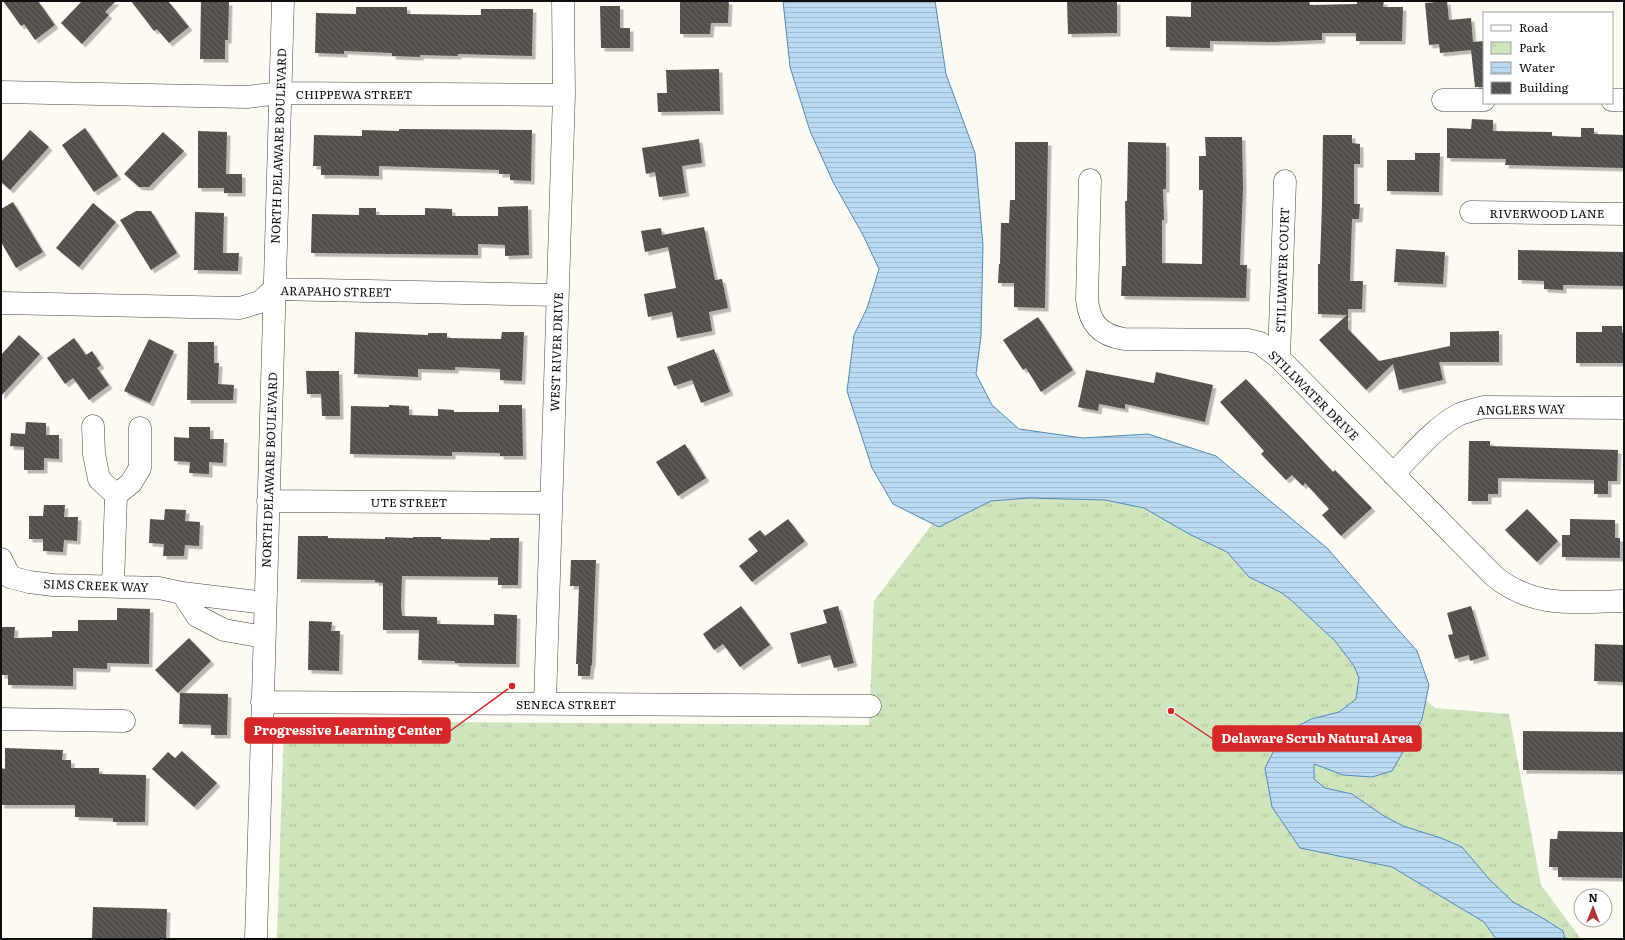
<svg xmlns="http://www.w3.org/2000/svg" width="1625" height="940" font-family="Literata,serif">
<defs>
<pattern id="park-tufts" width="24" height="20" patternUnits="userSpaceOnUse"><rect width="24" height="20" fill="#d0e4be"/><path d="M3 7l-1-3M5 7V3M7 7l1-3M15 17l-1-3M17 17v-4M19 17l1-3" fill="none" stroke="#b1c2a2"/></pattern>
<pattern id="water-rules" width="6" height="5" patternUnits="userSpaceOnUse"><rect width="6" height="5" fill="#bcd9ef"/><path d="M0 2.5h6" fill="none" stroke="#a0b9cc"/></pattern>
<pattern id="building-back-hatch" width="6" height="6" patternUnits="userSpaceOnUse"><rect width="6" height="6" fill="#55504c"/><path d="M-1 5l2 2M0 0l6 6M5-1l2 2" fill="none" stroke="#696561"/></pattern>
<filter id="shadow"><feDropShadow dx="3.5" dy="3.5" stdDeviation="0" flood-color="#0004"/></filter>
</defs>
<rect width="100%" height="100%" fill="#fdfbf1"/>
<path fill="url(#park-tufts)" d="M 1031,488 L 1139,491 L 1374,653 L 1435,708 L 1509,714 L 1541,885 L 1581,939 L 277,939 L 284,721 L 869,725 L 874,601 L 945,507 Z"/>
<path fill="url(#water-rules)" stroke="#4c8abd" d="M 783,1 L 935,1 L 946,74 L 975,153 L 983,245 L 981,336 L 976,374 L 992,405 L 1019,429 L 1083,438 L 1148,434 L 1216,456 L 1327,548 L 1417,651 L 1429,685 L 1422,719 L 1392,771 L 1372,777 L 1343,775 L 1314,764 L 1314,779 L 1325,788 L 1352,794 L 1384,816 L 1403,826 L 1441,838 L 1462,847 L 1490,880 L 1513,902 L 1541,917 L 1563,931 L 1565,939 L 1496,939 L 1484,922 L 1392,867 L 1300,848 L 1272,807 L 1265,768 L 1282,735 L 1311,719 L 1339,712 L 1356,699 L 1359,678 L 1354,666 L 1335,641 L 1292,601 L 1282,593 L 1249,577 L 1227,552 L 1189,534 L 1144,508 L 1105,500 L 1029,498 L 991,501 L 939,527 L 893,504 L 872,468 L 847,391 L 854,335 L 867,308 L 879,269 L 863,235 L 834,184 L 810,131 L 790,67 Z"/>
<path fill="url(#building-back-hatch)" filter="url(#shadow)" d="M 3,1 L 38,1 L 55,25 L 35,40 L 24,24 L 21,26 Z
M 82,1 L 116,1 L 105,12 L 109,15 L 82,44 L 61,23 Z
M 131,1 L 168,1 L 189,27 L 169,43 L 157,29 L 154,31 Z
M 201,1 L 229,2 L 228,40 L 225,40 L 225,59 L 200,59 Z
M 680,1 L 729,1 L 728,23 L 711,23 L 710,34 L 680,34 Z
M 1067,1 L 1117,1 L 1117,33 L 1068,34 Z
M 1191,1 L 1309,1 L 1310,5 L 1357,4 L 1357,1 L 1384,1 L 1383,7 L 1403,7 L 1402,41 L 1356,41 L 1356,33 L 1322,33 L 1322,40 L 1273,42 L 1210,41 L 1210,48 L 1166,47 L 1166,16 L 1191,17 Z
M 1447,1 L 1449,20 L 1471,18 L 1473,42 L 1484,41 L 1484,87 L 1475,87 L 1471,50 L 1440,53 L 1439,44 L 1429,45 L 1425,3 Z
M 600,6 L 620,6 L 620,28 L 630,28 L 630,48 L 601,48 Z
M 356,7 L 407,7 L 407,14 L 468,15 L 481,15 L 481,9 L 533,9 L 532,56 L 458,54 L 458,56 L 420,55 L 420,57 L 392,56 L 392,53 L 344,51 L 344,54 L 315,53 L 316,13 L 356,14 Z
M 719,69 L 720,111 L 658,112 L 657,93 L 667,93 L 666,70 Z
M 1472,119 L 1493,120 L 1493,131 L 1552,132 L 1552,136 L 1581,137 L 1581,128 L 1594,128 L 1594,134 L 1624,135 L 1624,168 L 1505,165 L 1506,159 L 1447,158 L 1447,128 L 1471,129 Z
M 85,128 L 118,176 L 94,192 L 62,145 Z
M 399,129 L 532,130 L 531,181 L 510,180 L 510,174 L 499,174 L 499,170 L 379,166 L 379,176 L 340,175 L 321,175 L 321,166 L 313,166 L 314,135 L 362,136 L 362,130 L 399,131 Z
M 30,130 L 49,147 L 10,190 L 1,182 L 1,162 Z
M 198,131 L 227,132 L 226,174 L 242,174 L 242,193 L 224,193 L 224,188 L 198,188 Z
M 163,132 L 184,151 L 149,187 L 139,187 L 124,174 Z
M 1323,135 L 1352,135 L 1352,143 L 1360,144 L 1360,164 L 1354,164 L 1354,204 L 1360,204 L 1359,219 L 1352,219 L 1350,281 L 1363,281 L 1362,309 L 1348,309 L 1348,329 L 1379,361 L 1450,346 L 1450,332 L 1499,331 L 1499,362 L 1439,362 L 1443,380 L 1399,390 L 1393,364 L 1366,390 L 1319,340 L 1347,315 L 1318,314 L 1318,264 L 1320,264 L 1322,203 Z
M 1205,137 L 1242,137 L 1243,188 L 1240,265 L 1247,265 L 1246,298 L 1121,296 L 1122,266 L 1126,266 L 1125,201 L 1127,201 L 1128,142 L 1166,143 L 1166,189 L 1163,189 L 1164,220 L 1162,220 L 1162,263 L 1202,264 L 1203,190 L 1199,190 L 1199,156 L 1206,156 Z
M 699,139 L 702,163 L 682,166 L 686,193 L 659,197 L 655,172 L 646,174 L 642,148 Z
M 1015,142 L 1048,142 L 1045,308 L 1014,307 L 1014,283 L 998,283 L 999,264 L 1000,264 L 1001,223 L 1009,223 L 1010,200 L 1015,200 Z
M 1415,153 L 1440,153 L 1439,192 L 1387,191 L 1387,160 L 1415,160 Z
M 13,202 L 43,252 L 16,268 L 1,242 L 1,209 Z
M 93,203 L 116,222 L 79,267 L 56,248 Z
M 528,206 L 529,255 L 505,256 L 505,245 L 478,244 L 478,255 L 311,253 L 312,214 L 359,215 L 359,208 L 376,208 L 376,215 L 425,215 L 425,208 L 452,209 L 452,216 L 498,216 L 498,207 Z
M 136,211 L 151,211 L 177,253 L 151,270 L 120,220 Z
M 195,212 L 224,213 L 223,253 L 239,253 L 238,271 L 194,270 Z
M 704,227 L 715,280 L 722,279 L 728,308 L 709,312 L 712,331 L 677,338 L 672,312 L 648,317 L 644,294 L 676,288 L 668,247 L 645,252 L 641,231 L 661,228 L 662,235 Z
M 1396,249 L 1445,252 L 1443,284 L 1394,282 Z
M 1518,250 L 1624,252 L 1624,286 L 1563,285 L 1563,290 L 1544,289 L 1544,281 L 1518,280 Z
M 1038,317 L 1073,370 L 1041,392 L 1026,368 L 1023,370 L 1003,340 Z
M 1602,326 L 1622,326 L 1622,333 L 1624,333 L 1624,363 L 1576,363 L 1576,332 L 1602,332 Z
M 355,332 L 428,335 L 428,333 L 447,333 L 447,338 L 501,339 L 502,332 L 524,332 L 522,381 L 500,380 L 500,369 L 455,367 L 455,370 L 418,369 L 418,377 L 354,374 Z
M 19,335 L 40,354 L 1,396 L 1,355 Z
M 74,338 L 86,355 L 92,351 L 101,365 L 97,368 L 109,385 L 89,400 L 73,378 L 65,384 L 47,358 Z
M 149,339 L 174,351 L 150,403 L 124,391 Z
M 188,342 L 214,342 L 214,363 L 219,363 L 218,384 L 234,385 L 233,400 L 187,400 Z
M 714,349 L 730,392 L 701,403 L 692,380 L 674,386 L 667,367 Z
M 1086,370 L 1154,383 L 1156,372 L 1213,385 L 1205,422 L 1125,404 L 1125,409 L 1099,404 L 1098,411 L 1078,407 Z
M 306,371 L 339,371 L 340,416 L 322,416 L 321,394 L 307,394 Z
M 1246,379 L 1333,472 L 1335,470 L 1372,508 L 1341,536 L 1322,515 L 1329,509 L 1305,483 L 1303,486 L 1292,475 L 1286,480 L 1261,454 L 1264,451 L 1220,402 Z
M 389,405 L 409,406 L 409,415 L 438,416 L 438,409 L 454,410 L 454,412 L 499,412 L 499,405 L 522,405 L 523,456 L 500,456 L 500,453 L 452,452 L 452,456 L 350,454 L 351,406 L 389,407 Z
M 26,422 L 46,423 L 46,435 L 59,435 L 59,459 L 44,458 L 44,470 L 24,470 L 24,447 L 10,446 L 11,433 L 25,434 Z
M 189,427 L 210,427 L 210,439 L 224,439 L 223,463 L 209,462 L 209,474 L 189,473 L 190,462 L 174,461 L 174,437 L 189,438 Z
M 1469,441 L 1490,441 L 1490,446 L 1618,450 L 1617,481 L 1608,481 L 1608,494 L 1594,494 L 1594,480 L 1498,478 L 1498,494 L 1488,494 L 1488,501 L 1468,501 Z
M 685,444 L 706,478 L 678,496 L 656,462 Z
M 44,505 L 65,505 L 64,517 L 78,517 L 77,541 L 64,540 L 63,552 L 43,551 L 43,539 L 29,539 L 29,516 L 43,516 Z
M 165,509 L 186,510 L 185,521 L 200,522 L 199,546 L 185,545 L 184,556 L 163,556 L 164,544 L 149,543 L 150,519 L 164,520 Z
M 1527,509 L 1558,541 L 1537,562 L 1505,530 Z
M 788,519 L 805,541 L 752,582 L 739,566 L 758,551 L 748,539 L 760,530 L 765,536 Z
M 1570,519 L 1615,520 L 1615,538 L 1620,538 L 1620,558 L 1562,557 L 1562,535 L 1570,535 Z
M 298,536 L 328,536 L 328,538 L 385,539 L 385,537 L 413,538 L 413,537 L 441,537 L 441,539 L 490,540 L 490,538 L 519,538 L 518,585 L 498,585 L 498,577 L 402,576 L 401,606 L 402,616 L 437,617 L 437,624 L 494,625 L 494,614 L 517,615 L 516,664 L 455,663 L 455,661 L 418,660 L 419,630 L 383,630 L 383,583 L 375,582 L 375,580 L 297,579 Z
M 571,560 L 596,560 L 592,665 L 591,665 L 590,676 L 578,676 L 578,664 L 576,664 L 579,586 L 570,586 Z
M 741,606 L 770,645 L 740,667 L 723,644 L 714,650 L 703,634 Z
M 838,606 L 854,663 L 834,668 L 830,655 L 798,664 L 790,633 L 827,623 L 823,610 Z
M 1471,606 L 1486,656 L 1470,661 L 1469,655 L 1455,659 L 1448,635 L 1453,634 L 1447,613 Z
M 117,608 L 150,609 L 149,664 L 107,663 L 107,669 L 73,668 L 73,686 L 8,685 L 8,675 L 1,675 L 1,627 L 15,627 L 14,638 L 52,637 L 52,631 L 78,631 L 78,620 L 117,620 Z
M 309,621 L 332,622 L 331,631 L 340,631 L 339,671 L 308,670 Z
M 189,638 L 211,661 L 178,693 L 155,670 Z
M 1595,644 L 1624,645 L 1624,682 L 1594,681 Z
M 180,693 L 228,694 L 227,735 L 211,735 L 211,725 L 179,724 Z
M 1523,731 L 1624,732 L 1624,771 L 1523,770 Z
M 5,748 L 63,750 L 62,760 L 71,760 L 71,768 L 99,768 L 99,774 L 146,775 L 145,822 L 113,822 L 113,818 L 75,817 L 75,805 L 1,805 L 1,768 L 5,769 Z
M 182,751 L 217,783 L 194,807 L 152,769 L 168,752 L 175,758 Z
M 1558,831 L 1623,832 L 1622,878 L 1558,877 L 1558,867 L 1549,867 L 1550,839 L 1557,839 Z
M 93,907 L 167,909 L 166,939 L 92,939 Z"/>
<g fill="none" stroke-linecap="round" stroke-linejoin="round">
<g stroke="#414141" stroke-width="23">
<path id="minor" d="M 1,92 L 247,97 L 280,93 L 564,95
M 1443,100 L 1484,100
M 1612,100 L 1624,100
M 1090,180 L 1087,300 C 1090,324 1100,335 1124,339 L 1248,340 L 1260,343 L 1279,358 L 1494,576 C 1534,609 1576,602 1624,601
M 1471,212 L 1624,214
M 1,303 L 240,308 L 260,302 L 274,289 L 557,295
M 1279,358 L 1285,181
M 93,426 L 94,454 L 99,479 L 116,495 L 113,586
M 1393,474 C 1412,455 1437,425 1460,414 C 1468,411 1476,409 1484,407 L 1624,408
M 116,495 L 131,483 L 140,468 L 140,428
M 268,501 L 551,503
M 1,559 L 10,577
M 10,577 L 29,582 L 53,585 L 159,588 L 182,593 L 265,603
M 182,593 L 197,616 L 224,630 L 264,637
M 262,702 L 870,706
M 545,703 L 564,95 L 563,1
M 1,719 L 124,721
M 256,939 L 283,1"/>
</g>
<use href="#minor" stroke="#fff" stroke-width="22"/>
</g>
<g text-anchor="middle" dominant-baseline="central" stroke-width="4" stroke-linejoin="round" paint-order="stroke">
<g font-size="12" fill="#0e0e0e" stroke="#fff">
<text x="354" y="94">CHIPPEWA STREET</text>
<text transform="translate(278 146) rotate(-88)">NORTH DELAWARE BOULEVARD</text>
<text x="1547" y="213">RIVERWOOD LANE</text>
<text transform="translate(1282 270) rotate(-88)">STILLWATER COURT</text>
<text transform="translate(336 291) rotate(1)">ARAPAHO STREET</text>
<text transform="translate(556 352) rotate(-88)">WEST RIVER DRIVE</text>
<text transform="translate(1314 395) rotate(45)">STILLWATER DRIVE</text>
<text transform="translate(1521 409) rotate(-1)">ANGLERS WAY</text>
<text transform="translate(269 470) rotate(-88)">NORTH DELAWARE BOULEVARD</text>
<text x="409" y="502">UTE STREET</text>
<text transform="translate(96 585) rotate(2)">SIMS CREEK WAY</text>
<text x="566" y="704">SENECA STREET</text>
</g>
</g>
<path fill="none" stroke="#d62828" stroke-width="1.5" d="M512 686L450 731M1171 711L1213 739"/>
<g fill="#d62828" stroke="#fff" stroke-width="1.5">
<circle cx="512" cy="686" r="4"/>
<circle cx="1171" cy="711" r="4"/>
</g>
<g fill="#d62828" stroke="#d62828" stroke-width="1.5">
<rect x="245" y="718" width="205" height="25" rx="4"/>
<rect x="1213" y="726" width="208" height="25" rx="4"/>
</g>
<g font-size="13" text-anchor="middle" font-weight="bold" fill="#fff">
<text x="348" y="735">Progressive Learning Center</text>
<text x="1317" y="743">Delaware Scrub Natural Area</text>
</g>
<rect width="1625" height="940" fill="none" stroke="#0e0e0e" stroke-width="4"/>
<rect x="1483" y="12" width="130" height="92" fill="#ffffff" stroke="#9f9f9f"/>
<rect x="1491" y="25" width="20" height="6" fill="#ffffff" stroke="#9f9f9f"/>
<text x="1519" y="32" font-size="12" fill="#0e0e0e">Road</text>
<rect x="1491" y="42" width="20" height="12" fill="url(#park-tufts)" stroke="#9f9f9f"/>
<text x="1519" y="52" font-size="12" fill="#0e0e0e">Park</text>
<rect x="1491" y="62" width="20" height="12" fill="url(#water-rules)" stroke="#9f9f9f"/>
<text x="1519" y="72" font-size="12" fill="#0e0e0e">Water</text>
<rect x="1491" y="82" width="20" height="12" fill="url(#building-back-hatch)" stroke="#9f9f9f"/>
<text x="1519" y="92" font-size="12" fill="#0e0e0e">Building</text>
<g transform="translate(1593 908)"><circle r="19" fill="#ffffff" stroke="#9f9f9f"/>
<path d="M0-3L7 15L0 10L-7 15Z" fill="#ad3837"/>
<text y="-6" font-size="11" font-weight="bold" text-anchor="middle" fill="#0e0e0e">N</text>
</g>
</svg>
